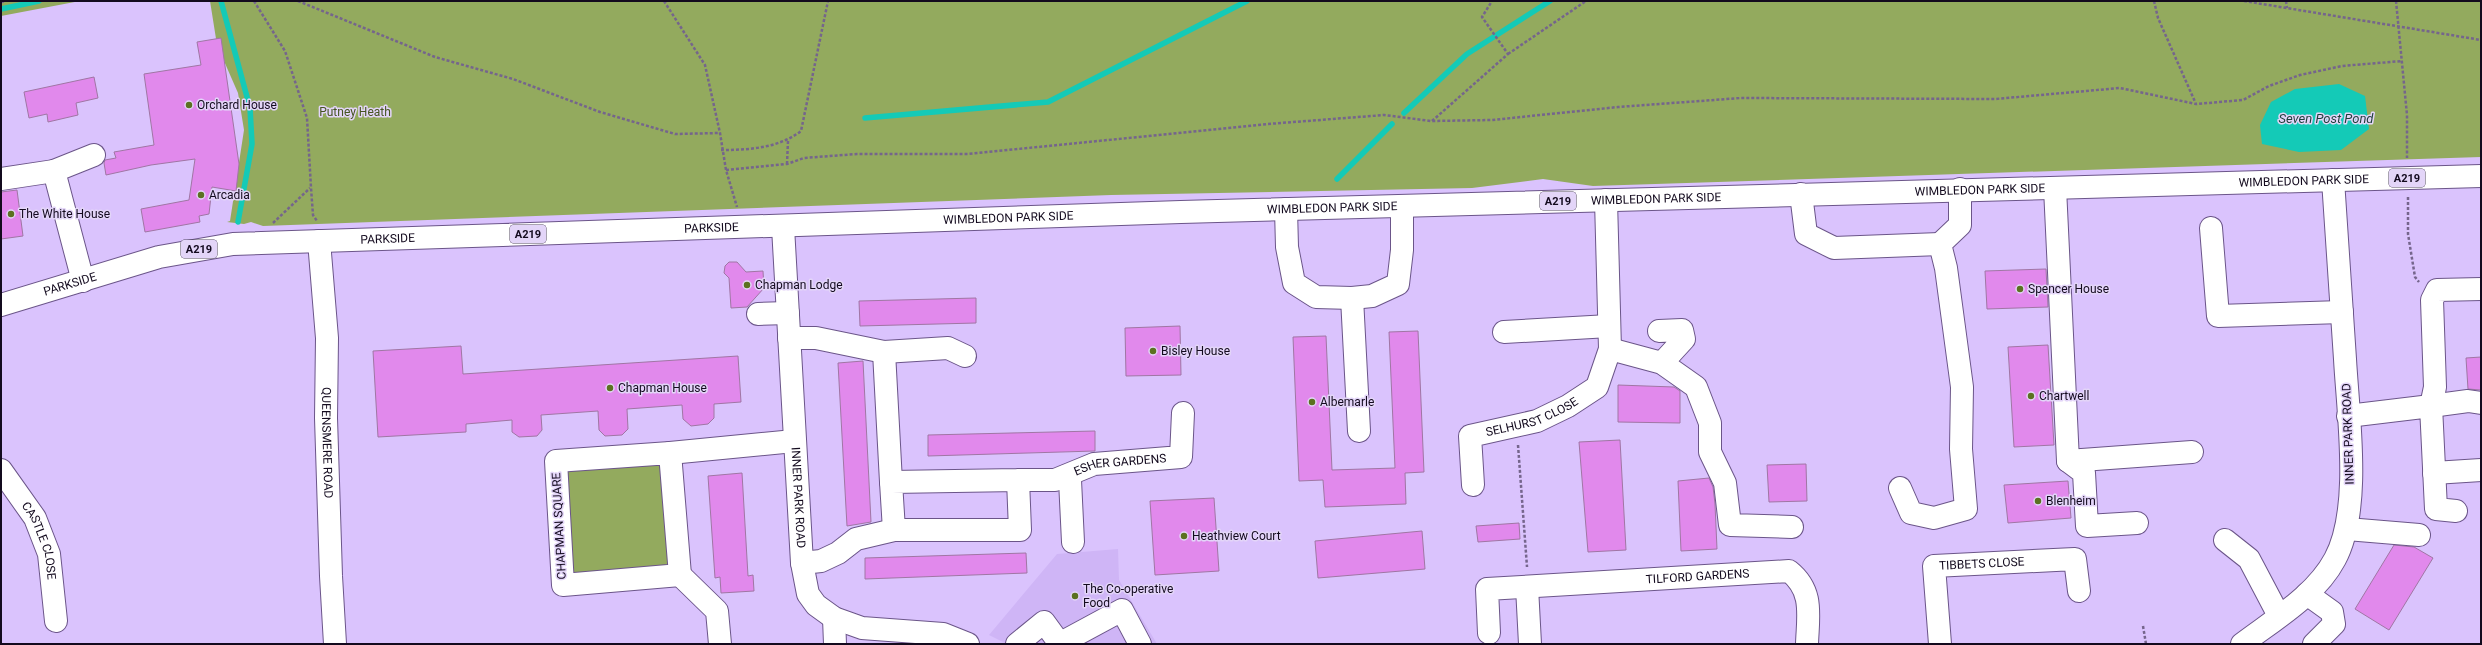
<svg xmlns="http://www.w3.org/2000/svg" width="2482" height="645" font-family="Roboto,sans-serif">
<rect width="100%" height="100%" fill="#dac3fd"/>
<path fill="#cfb5f6" d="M 1118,549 L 1119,580 L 1157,644 L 1007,644 L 989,635 L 1057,554 Z"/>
<path fill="#93aa5e" d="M 1,1 L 80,1 L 1,16 Z
M 210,1 L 2481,1 L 2481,157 L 1593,186 L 1543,179 L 1472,188 L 1111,195 L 263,226 L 251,222 L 244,224 L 227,222 L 230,221 L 244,130 L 238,93 L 217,45 Z
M 658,463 L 665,469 L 669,563 L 663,570 L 575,576 L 569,571 L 565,469 Z"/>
<path fill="#14cab7" d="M 2339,84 L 2365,96 L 2369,129 L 2341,150 L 2299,152 L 2262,144 L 2260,125 L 2271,102 L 2295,89 Z"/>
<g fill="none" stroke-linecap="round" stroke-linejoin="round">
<path stroke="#14cab7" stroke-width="5.5" d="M 221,1 L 250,108 L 252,144 L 238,222
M 1,9 L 39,1
M 1404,113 L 1467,54 L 1550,1
M 865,118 L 1048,102 L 1247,1
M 1337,179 L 1392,124"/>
</g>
<path fill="#e189ec" stroke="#a076a4" d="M 221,38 L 239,164 L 236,191 L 212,187 L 209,214 L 199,216 L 200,222 L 145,232 L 141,209 L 189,200 L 195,159 L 151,165 L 106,175 L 104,163 L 105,160 L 116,158 L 114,152 L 154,145 L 144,74 L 201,65 L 197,42 Z
M 94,77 L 98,98 L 76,103 L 78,115 L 48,122 L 47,114 L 29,118 L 24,92 Z
M 17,190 L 23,236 L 1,239 L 1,192 Z
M 729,262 L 737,262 L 746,272 L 763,271 L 764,288 L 747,307 L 731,308 L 729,278 L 724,273 L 725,266 Z
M 2046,269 L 2048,307 L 1987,309 L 1985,271 Z
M 976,298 L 976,323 L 860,326 L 859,301 Z
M 1180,326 L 1181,375 L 1126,376 L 1125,328 Z
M 1418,331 L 1424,472 L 1405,473 L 1406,504 L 1325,507 L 1323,480 L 1299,481 L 1293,337 L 1326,336 L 1332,470 L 1395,468 L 1389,332 Z
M 2048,345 L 2054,445 L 2014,447 L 2008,347 Z
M 461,346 L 463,374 L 738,356 L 741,402 L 714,404 L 714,418 L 708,424 L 691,426 L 683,419 L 682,405 L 627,409 L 628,429 L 622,435 L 605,436 L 599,430 L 598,411 L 541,415 L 542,430 L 537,436 L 519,437 L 512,432 L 512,420 L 466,424 L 466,432 L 378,437 L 373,351 Z
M 2481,357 L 2481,390 L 2468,389 L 2466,358 Z
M 863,361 L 871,522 L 847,526 L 838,363 Z
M 1618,385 L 1674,387 L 1680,391 L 1680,423 L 1618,422 Z
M 1095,431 L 1095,451 L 928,456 L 928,435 Z
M 1620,440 L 1626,550 L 1588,552 L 1579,442 Z
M 1806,464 L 1807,501 L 1769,502 L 1767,465 Z
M 742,473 L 748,576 L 753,575 L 754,591 L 721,593 L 720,577 L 715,578 L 708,476 Z
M 1709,478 L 1713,487 L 1715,504 L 1717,549 L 1681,551 L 1678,481 Z
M 2068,481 L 2071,518 L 2008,523 L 2004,485 Z
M 1214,498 L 1219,571 L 1155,575 L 1150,501 Z
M 1519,523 L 1520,539 L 1478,542 L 1476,526 Z
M 1422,531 L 1425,569 L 1318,578 L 1315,541 Z
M 2394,545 L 2414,547 L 2433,558 L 2389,630 L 2355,609 Z
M 1026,553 L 1027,573 L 865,579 L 865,558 Z"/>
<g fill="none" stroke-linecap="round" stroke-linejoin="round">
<g stroke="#6b5589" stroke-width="24">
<g id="minor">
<path d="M 1,179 L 54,171"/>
<path d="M 2055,188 L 2068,461 L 2192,452"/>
<path d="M 1801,194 L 1806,234 L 1834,248 L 1940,244"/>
<path d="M 1286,209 L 1287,247 L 1294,283 L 1316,297 L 1352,298 L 1372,296 L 1398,284 L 1402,250 L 1402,206"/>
<path id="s1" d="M 783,227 L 802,563 L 808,594 L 816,605 L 834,618 L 862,628 L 943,634 L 968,644"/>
<path d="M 2211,228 L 2218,316 L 2342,312"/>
<path id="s2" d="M 319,241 L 327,338 L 326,418 L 331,576 L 335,644"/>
<path d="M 83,281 L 54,171 L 94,155"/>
<path d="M 2481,289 L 2437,290 L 2432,300 L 2435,387 L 2431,406 L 2468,401 L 2481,403"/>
<path d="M 1352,298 L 1359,431"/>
<path d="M 758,314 L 788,313"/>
<path d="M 1659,331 L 1682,330 L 1684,339 L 1662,363"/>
<path d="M 1504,332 L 1609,326"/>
<path d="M 789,338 L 816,338 L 884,352 L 948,348 L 965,356"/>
<path d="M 1610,349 L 1662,363 L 1696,387 L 1710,423 L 1710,452 L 1725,483 L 1730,525 L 1792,527"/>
<path d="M 884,352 L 891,482"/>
<path d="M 2348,416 L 2431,406 L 2436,509 L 2456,511"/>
<path d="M 670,453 L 680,575 L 563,585 L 556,461 Z"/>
<path d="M 670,453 L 794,441"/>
<path d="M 2068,461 L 2084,473 L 2087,526 L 2137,523"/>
<path id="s3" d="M 1,470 L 35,518 L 49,554 L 56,621"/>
<path d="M 2434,473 L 2481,470"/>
<path d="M 1066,476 L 1070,480 L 1073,542"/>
<path id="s4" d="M 1018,480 L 891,482 L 894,530 L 1020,530 L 1018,480 L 1055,480 L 1094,464 L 1181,457 L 1183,413"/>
<path id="s5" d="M 1473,485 L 1470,436 L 1537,421 L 1568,406 L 1597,387 L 1610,349 L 1606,200"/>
<path d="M 1900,488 L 1911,513 L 1934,518 L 1966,509 L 1961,449 L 1962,387 L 1946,268 L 1940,244 L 1960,225 L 1960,189"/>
<path d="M 2347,529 L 2419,535"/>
<path d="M 2225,540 L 2249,559 L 2279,616"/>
<path d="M 802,563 L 821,561 L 838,553 L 856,539 L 894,530"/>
<path d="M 680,575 L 717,611 L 720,644"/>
<path d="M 1527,587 L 1530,644"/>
<path d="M 2307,594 L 2332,612 L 2334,624 L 2314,644"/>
<path d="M 834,618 L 835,644"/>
<path id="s6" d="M 1489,633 L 1487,589 L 1789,571 C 1814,591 1808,615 1807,644"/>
<path d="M 1017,644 L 1044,622 L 1060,644"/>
<path d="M 1059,644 L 1122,610 L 1140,644"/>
<path id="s7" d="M 1940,644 L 1934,566 L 2075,559 L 2079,591"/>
<path d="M 2242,644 C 2275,619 2316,595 2335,559 C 2362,509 2348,415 2345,359 C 2341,299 2337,240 2333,180"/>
</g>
</g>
<g stroke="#6b5589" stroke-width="24">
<g id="major">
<path id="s8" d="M 1,305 L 159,257 L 233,244 L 1181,212 L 2481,176"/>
</g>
</g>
<path stroke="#75658c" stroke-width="2.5" stroke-dasharray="3 2" stroke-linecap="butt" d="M 254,1 L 285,51 L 307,118 L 311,188 L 313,215 L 317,221
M 298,1 L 435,57 L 513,79 L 600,112 L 675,134 L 720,133
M 664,1 L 705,65 L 720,133 L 726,170 L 737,207
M 2154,1 L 2158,18 L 2196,104
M 2244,1 L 2481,40
M 2286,1 L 2287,8
M 2396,1 L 2407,115 L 2407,158
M 1,2 L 6,1
M 1508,54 L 1586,1
M 1432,121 L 1508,54 L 1482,17 L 1492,1
M 721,150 C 749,150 779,148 801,131 L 828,1
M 787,164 L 788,141
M 726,170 L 787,164 L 804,158 L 857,154 L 968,154 L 1268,124 L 1384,115 L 1431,121 L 1492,120 L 1618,107 L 1741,98 L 1995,99 L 2120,88 L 2196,104 L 2243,100 L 2269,86 L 2300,75 L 2342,66 L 2402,61
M 2408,197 L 2408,234 L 2415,277 L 2419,282
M 273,223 L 310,188
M 1518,445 L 1527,567
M 2143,626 L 2146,644"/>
<use href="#minor" stroke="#fff" stroke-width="22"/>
<use href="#major" stroke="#fff" stroke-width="22"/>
</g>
<g fill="#5b7120" stroke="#e3d5f8" stroke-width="1.5">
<circle cx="189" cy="105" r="4"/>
<circle cx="201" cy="195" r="4"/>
<circle cx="11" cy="214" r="4"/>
<circle cx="747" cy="285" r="4"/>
<circle cx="2020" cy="289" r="4"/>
<circle cx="1153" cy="351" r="4"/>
<circle cx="610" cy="388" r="4"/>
<circle cx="2031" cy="396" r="4"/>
<circle cx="1312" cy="402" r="4"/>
<circle cx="2038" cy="501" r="4"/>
<circle cx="1184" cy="536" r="4"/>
<circle cx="1075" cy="596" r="4"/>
</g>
<g text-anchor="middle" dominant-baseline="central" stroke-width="3" stroke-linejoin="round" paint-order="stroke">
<g fill="#e3d5f8" stroke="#51475f" stroke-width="1">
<rect x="2389" y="169" width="36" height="18" rx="3"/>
<rect x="1540" y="192" width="36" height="18" rx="3"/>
<rect x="510" y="225" width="36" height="18" rx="3"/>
<rect x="181" y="240" width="36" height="18" rx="3"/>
</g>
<g font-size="11" font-weight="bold" fill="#130a1e">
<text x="2407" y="178">A219</text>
<text x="1558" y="201">A219</text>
<text x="528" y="234">A219</text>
<text x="199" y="249">A219</text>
</g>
<g font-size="12" fill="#130a1e" stroke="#e3d5f8" text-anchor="start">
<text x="197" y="105">Orchard House</text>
<text x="209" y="195">Arcadia</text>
<text x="19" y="214">The White House</text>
<text x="755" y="285">Chapman Lodge</text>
<text x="2028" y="289">Spencer House</text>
<text x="1161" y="351">Bisley House</text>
<text x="618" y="388">Chapman House</text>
<text x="2039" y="396">Chartwell</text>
<text x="1320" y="402">Albemarle</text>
<text x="2046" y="501">Blenheim</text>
<text x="1192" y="536">Heathview Court</text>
<text x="1083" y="589">The Co-operative<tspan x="1083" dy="14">Food</tspan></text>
</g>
<g font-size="12" fill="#455420" stroke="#e3d5f8">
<text x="355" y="112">Putney Heath</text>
</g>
<g font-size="12" fill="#130a1e" stroke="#e3d5f8">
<text stroke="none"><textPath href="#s8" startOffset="2312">WIMBLEDON PARK SIDE</textPath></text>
<text stroke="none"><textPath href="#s8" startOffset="1988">WIMBLEDON PARK SIDE</textPath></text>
<text stroke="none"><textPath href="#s8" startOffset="1664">WIMBLEDON PARK SIDE</textPath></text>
<text stroke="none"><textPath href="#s8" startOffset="1340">WIMBLEDON PARK SIDE</textPath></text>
<text stroke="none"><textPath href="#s8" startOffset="1016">WIMBLEDON PARK SIDE</textPath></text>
<text stroke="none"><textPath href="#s8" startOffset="719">PARKSIDE</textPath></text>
<text stroke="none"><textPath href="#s8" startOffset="395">PARKSIDE</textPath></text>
<text stroke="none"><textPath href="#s8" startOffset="72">PARKSIDE</textPath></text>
<text stroke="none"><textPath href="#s5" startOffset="114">SELHURST CLOSE</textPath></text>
<text transform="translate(2348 434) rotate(-92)">INNER PARK ROAD</text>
<text stroke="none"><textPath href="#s2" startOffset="202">QUEENSMERE ROAD</textPath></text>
<text stroke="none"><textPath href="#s4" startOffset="456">ESHER GARDENS</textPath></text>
<text stroke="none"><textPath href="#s1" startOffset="271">INNER PARK ROAD</textPath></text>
<text transform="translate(559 526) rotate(-93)">CHAPMAN SQUARE</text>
<text stroke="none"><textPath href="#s3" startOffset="82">CASTLE CLOSE</textPath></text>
<text stroke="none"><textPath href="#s7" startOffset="126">TIBBETS CLOSE</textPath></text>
<text stroke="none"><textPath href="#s6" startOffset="255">TILFORD GARDENS</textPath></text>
</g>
<g font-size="13" font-style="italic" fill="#1e3e39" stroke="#e3d5f8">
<text x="2326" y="118">Seven Post Pond</text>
</g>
</g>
<rect width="2482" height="645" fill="none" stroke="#130a1e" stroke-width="4"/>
</svg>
